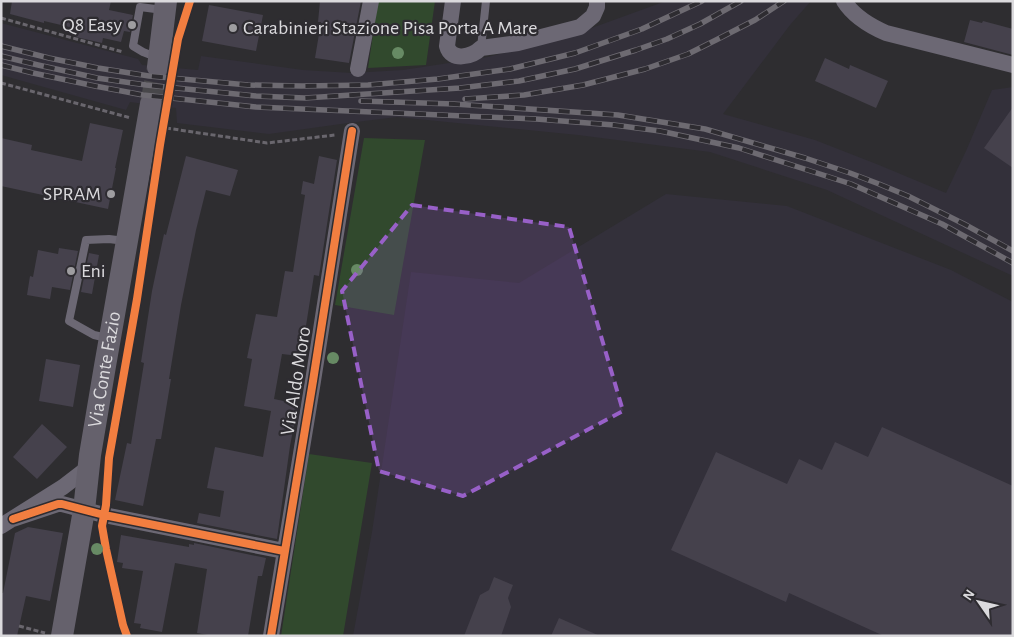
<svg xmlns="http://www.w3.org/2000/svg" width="1014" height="637" font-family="'Alegreya Sans',sans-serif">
<rect width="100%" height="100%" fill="#2e2d30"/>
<path fill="#33303a" d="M 666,1 L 811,1 L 790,25 L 723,114 L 815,140 L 879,165 L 946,193 L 966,151 L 992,90 L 1013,87 L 1013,276 L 827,190 L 710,152 L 578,135 L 397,117 L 348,123 L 269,134 L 177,123 L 176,108 L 130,102 L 126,110 L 1,75 L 1,23 L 138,59 L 142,65 L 198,70 L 201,56 L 303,70 L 352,73 L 403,70 L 488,57 L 578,33 Z
M 666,194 L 787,206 L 951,270 L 1013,302 L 1013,636 L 353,636 L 372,532 L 411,272 L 519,283 Z"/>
<path fill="#31492d" d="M 378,1 L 435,1 L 426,65 L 368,68 Z
M 364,138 L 425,140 L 394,315 L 335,305 Z
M 309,454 L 372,463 L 343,636 L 281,636 Z"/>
<path fill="#45414c" d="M 12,1 L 111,1 L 109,10 L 133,15 L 130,32 L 124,31 L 121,42 L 103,38 L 102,43 L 76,37 L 78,29 L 44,21 L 44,23 L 10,14 Z
M 320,1 L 361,1 L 349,63 L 315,58 L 321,22 L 318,22 Z
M 209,5 L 263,15 L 256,51 L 202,41 Z
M 970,20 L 982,23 L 983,21 L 1013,29 L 1013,55 L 964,42 Z
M 825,58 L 849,69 L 850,65 L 888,81 L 876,108 L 815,81 Z
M 1013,107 L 1013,168 L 984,148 Z
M 90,123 L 123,130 L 115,168 L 116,168 L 108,209 L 1,186 L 1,138 L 32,145 L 31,150 L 82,161 Z
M 186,156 L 238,170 L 230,196 L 206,190 L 196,230 L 181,305 L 169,379 L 171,379 L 161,439 L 156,439 L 143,506 L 115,500 L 127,443 L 131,444 L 144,363 L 141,362 L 152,291 L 164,234 L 166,235 Z
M 319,156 L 337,160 L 319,276 L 314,275 L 305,332 L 299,356 L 282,354 L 274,399 L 298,404 L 290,446 L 277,539 L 197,523 L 199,513 L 220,517 L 224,491 L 207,488 L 215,447 L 263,457 L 271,411 L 244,406 L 252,359 L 247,358 L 256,314 L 277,317 L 285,271 L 293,272 L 305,195 L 301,194 L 303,181 L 314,184 Z
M 59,248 L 78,251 L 70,290 L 52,287 L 50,299 L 27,295 L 30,276 L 33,277 L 38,250 L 58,254 Z
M 89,253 L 99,255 L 92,294 L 81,292 Z
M 46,359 L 80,365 L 73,407 L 39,401 Z
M 42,424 L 67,447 L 37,479 L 13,457 Z
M 882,427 L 1013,486 L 1013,636 L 884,636 L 789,593 L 786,602 L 671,550 L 716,452 L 787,484 L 799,459 L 822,470 L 835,442 L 868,457 Z
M 28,527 L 63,533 L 50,601 L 26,596 L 17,636 L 1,636 L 1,593 L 3,593 L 15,533 Z
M 121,535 L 189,547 L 189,544 L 194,545 L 194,543 L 266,558 L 262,576 L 258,576 L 248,636 L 213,636 L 197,633 L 207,569 L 175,563 L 162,632 L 140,628 L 141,624 L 134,623 L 143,571 L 122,568 L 123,563 L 117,562 Z
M 494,577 L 513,585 L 508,598 L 511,607 L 501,636 L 464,636 L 480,595 L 489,590 Z
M 559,618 L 600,636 L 551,636 Z"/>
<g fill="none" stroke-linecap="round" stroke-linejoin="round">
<path stroke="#48474a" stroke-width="22" stroke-dasharray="22 11" stroke-linecap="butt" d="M 151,104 L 158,67"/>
<path stroke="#69666d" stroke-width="3" stroke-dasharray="5 2.5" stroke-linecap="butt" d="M 1,18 L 123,52
M 1,83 L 131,118
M 166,128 L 267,143 L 335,135
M 19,626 L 45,633"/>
<path stroke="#6c6874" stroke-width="8" d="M 481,48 L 486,1
M 156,57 L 143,52 L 133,46 L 140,7 L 163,10
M 107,338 L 94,335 L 69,321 L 86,240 L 109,239 L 125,241"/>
<path stroke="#6c6874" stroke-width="16" d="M 453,1 L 447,46 C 451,62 472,57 481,48 L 518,43 L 580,27 L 593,16 L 597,7 L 597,1
M 844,1 C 854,17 870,26 886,33 L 1013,65
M 358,69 L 371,1
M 13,519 L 58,504 L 62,504 L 104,515 L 284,551
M 1,526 L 63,487 L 89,467
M 271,636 L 313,381 L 352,131"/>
<g stroke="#65616c" stroke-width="22">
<path d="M 158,67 L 166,1"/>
<path id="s1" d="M 62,636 L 84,510 L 90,455 L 105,366 L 151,104"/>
</g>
<g stroke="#6d6a71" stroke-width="5.5">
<path id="rail" d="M 1,46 L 49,58 L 98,68 L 149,76 L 248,85 L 302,86 L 368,85 L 438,79 L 510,69 L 575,53 L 642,29 L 702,1
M 1,56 L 38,65 L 97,78 L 146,85 L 256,96 L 305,98 L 460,88 L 519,81 L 575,69 L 636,50 L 667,39 L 700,24 L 741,1
M 1,65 L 33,73 L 95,86 L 143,95 L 256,107 L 536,119 L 614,125 L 660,131 L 739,148 L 851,184 L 942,224 L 1013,263
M 465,99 L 524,95 L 583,85 L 645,69 L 688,54 L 716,40 L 755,20 L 784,1
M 361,101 L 454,104 L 618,115 L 705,129 L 805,158 L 850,173 L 879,184 L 908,196 L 964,224 L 1013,251"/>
</g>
<use href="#rail" stroke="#2e2c31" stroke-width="4" stroke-dasharray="11" stroke-linecap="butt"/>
<g stroke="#2e2c31" stroke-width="11">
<path id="cycleway" d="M 13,519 L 58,504 L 62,504 L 104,515 L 284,551
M 127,636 L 123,625 L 106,549 L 102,526 L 106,505 L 109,458 L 137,299 L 160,145 L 178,39 L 190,1
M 271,636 L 313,381 L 352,131"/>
</g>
<use href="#cycleway" stroke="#f27e40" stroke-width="8"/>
</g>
<g fill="#678a64">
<circle cx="398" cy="53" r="6"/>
<circle cx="357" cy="270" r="6"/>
<circle cx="333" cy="358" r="6"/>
<circle cx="97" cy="549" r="6"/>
</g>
<path fill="#9860c8" fill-opacity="0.2" stroke="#9860c8" stroke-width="4" stroke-dasharray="10 6" stroke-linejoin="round" d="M 412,205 L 569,227 L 623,411 L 463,496 L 379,471 L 342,291 Z"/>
<g fill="#9e9da0" stroke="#2e2c31" stroke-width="2">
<circle cx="132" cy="25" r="5"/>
<circle cx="233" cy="28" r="5"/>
<circle cx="111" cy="194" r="5"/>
<circle cx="71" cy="271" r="5"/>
</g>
<g text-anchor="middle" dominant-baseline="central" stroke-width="4.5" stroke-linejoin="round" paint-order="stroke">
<g font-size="20" fill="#dbdadd" stroke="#2e2c31" text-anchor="end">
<text x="122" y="25">Q8 Easy</text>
<text x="243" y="28" text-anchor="start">Carabinieri Stazione Pisa Porta A Mare</text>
<text x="101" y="194">SPRAM</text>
<text x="81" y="271" text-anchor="start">Eni</text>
</g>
<g font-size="20" fill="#dbdadd" stroke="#2e2c31">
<text stroke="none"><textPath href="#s1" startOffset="270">Via Conte Fazio</textPath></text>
<text transform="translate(296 381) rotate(-81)">Via Aldo Moro</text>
</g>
</g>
<rect width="1014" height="637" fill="none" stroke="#dbdadd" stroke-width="5"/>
<g transform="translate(979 602) rotate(304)" stroke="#2e2c31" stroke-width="4" paint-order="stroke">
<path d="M0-4L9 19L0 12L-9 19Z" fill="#dbdadd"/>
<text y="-8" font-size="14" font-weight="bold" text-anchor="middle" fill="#dbdadd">N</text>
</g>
</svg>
